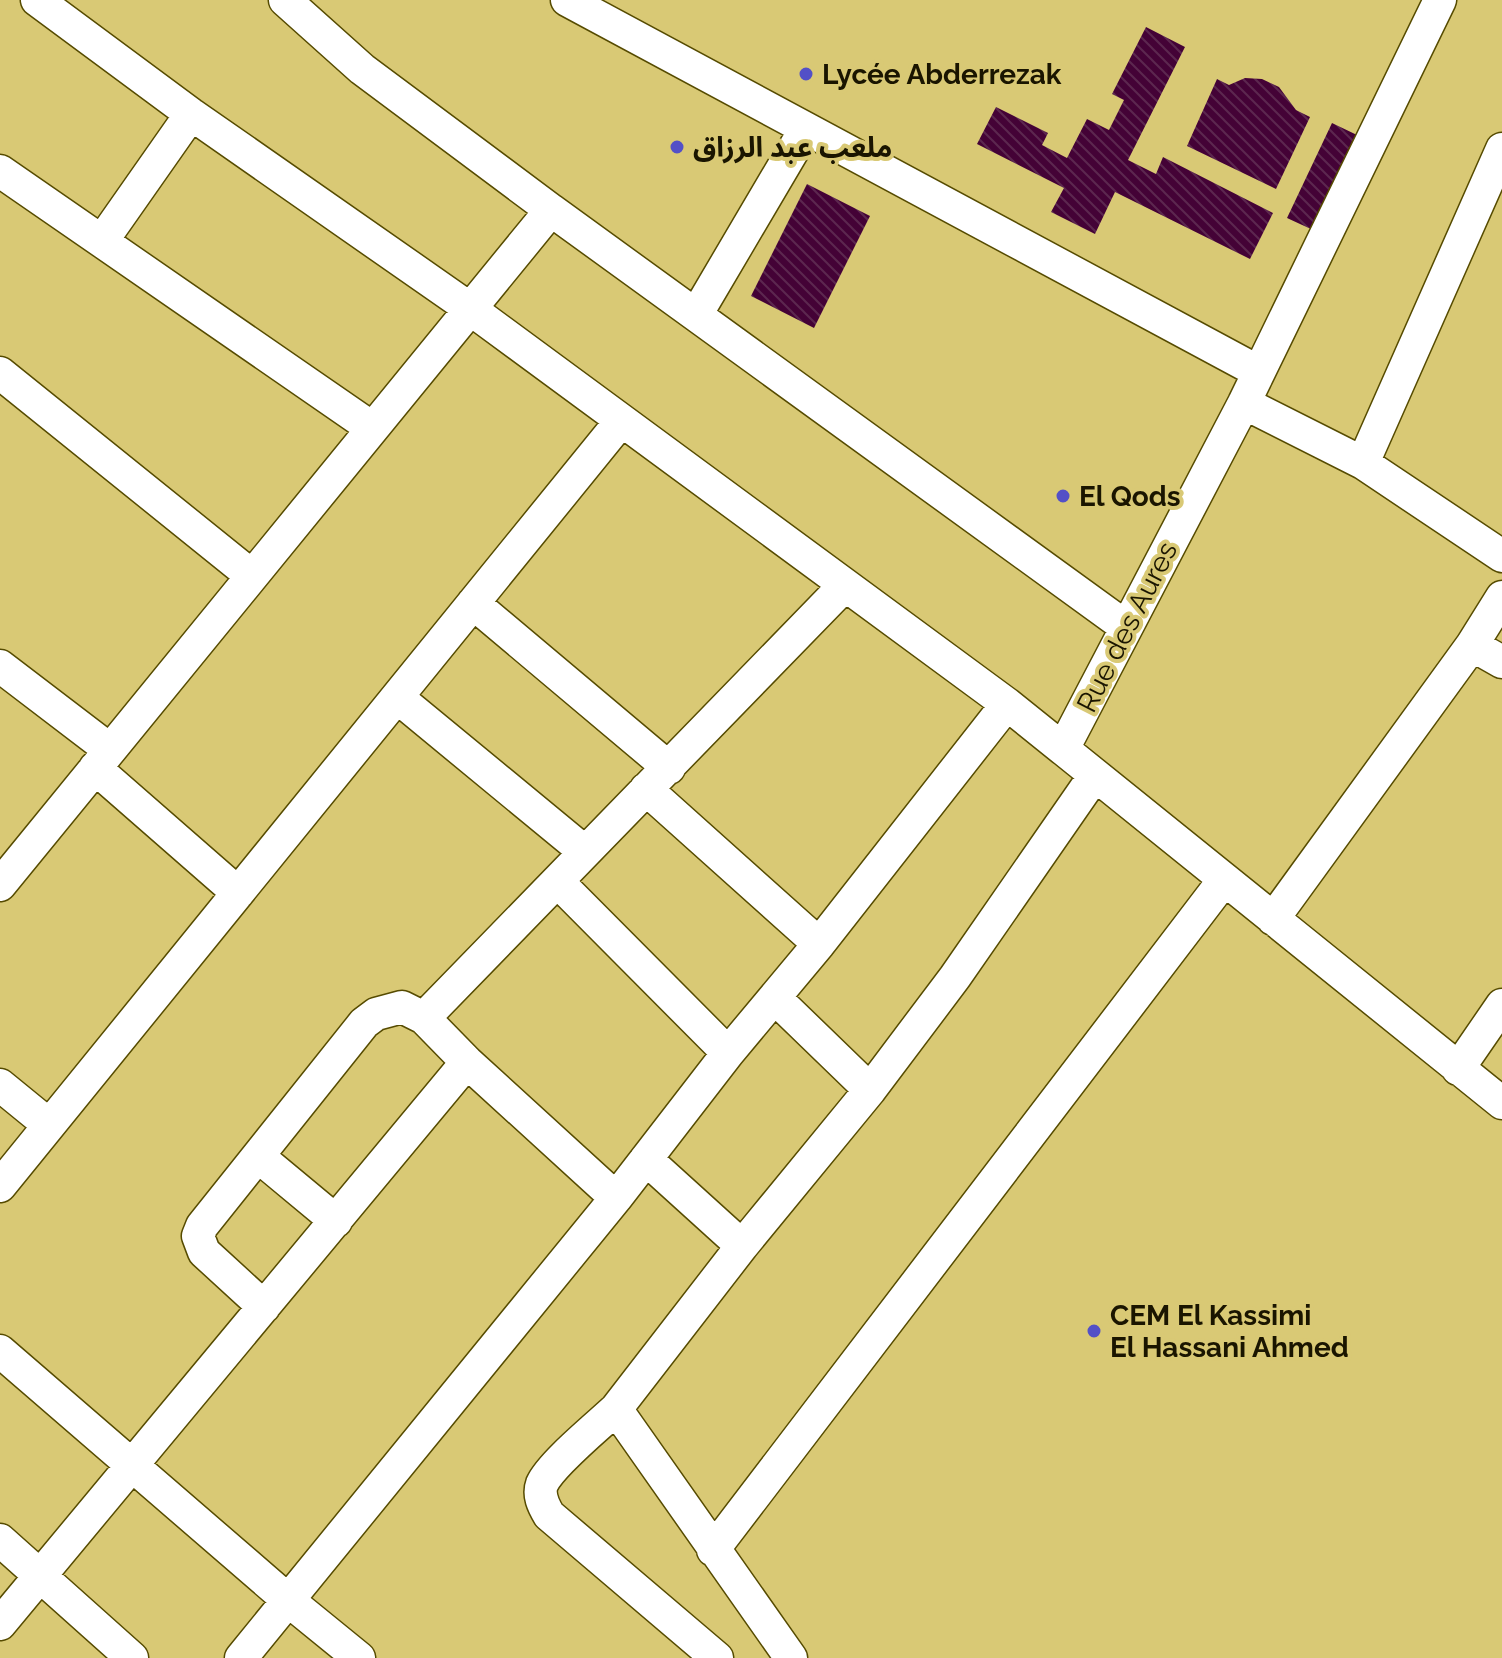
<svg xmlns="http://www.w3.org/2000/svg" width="1502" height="1658" font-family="Raleway,'Noto Sans Arabic',sans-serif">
<defs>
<pattern id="building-back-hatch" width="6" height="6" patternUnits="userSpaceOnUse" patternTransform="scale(2)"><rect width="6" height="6" fill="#440236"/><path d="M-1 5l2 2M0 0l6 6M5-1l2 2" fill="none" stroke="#5c274f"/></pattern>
</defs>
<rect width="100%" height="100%" fill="#d9c975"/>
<path fill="url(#building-back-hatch)" d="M 1146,27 L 1185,47 L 1128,160 L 1156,174 L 1163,157 L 1273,213 L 1250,259 L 1115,192 L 1095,234 L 1051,212 L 1064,188 L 977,144 L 996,107 L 1048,133 L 1042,145 L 1067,158 L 1087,119 L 1109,130 L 1124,100 L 1112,94 Z
M 1245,78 L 1262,79 L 1279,87 L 1296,110 L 1310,117 L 1276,189 L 1187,146 L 1217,79 L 1229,85 Z
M 1332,123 L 1357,135 L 1313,230 L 1287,218 Z
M 807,184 L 870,216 L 814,328 L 751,296 Z"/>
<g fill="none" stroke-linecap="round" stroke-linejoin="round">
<g stroke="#564b00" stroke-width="35">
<path id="minor" d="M 37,0 L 191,114 L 469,308 L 1007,704 L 1063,749
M 285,0 L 362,69 L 551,210
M 567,0 L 1259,372
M 1440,0 L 1244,403 L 1063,749 L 1502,1103
M 0,171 L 372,428
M 102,241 L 191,114
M 696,315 L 805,130
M 0,373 L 252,576
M 1244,403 L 1363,463 L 1502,556
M 1363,463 L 1502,149
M 473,603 L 669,768
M 1472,645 L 1502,662
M 0,666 L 110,750
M 397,697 L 585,852
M 95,768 L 238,893
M 646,789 L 819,944
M 558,882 L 728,1053
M 0,885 L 551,210 L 1126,627
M 1273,919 L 1472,645 L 1502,597
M 775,998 L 870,1090
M 424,1018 L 845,585
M 1458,1069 L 1502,1005
M 0,1085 L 49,1125
M 259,1157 L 336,1221
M 646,1159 L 742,1246
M 0,1186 L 621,421
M 264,1307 L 204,1252 L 198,1236 L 202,1226 L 364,1023 L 376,1014 L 402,1007 L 424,1018 L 467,1062 L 616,1198
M 0,1351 L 289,1601 L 359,1658
M 616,1409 C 598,1426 551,1464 542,1484 C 538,1495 543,1505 549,1515 L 717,1658
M 0,1540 L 132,1658
M 713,1550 L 1224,880
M 0,1624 L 467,1062
M 241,1658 L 616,1198 L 728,1053 L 819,944 L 1007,704
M 791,1658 L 616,1409 L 742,1246 L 870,1090 L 955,977 L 1095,775"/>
</g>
<use href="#minor" stroke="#fff" stroke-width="32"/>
</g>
<g fill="#5350c7" stroke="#d9c975" stroke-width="3">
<circle cx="806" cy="74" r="8"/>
<circle cx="677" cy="147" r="8"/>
<circle cx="1063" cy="496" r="8"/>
<circle cx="1094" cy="1331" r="8"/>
</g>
<g text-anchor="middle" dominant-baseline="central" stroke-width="8" stroke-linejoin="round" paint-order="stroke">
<g font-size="28" font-weight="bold" fill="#1a1500" stroke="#d9c975" text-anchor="start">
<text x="822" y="74">Lycée Abderrezak</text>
<text x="693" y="147">ملعب عبد الرزاق</text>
<text x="1079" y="496">El Qods</text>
<text x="1110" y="1315">CEM El Kassimi<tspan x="1110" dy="32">El Hassani Ahmed</tspan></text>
</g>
<g font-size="28" fill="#1a1500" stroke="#d9c975">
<text transform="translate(1127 627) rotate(-63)">Rue des Aures</text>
</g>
</g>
</svg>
